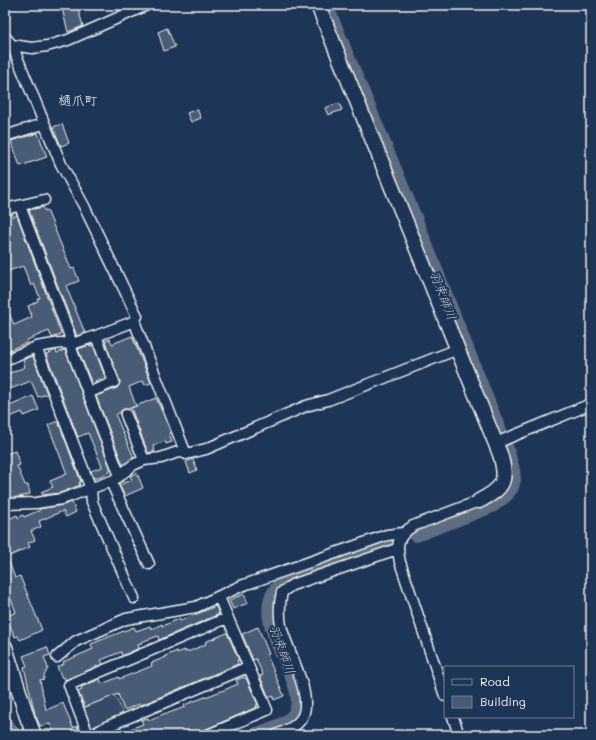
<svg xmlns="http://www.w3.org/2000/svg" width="596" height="740" font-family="Mali,'Klee One',sans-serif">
<rect width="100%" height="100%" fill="#1d3557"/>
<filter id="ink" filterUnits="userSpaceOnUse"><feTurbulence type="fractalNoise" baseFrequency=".025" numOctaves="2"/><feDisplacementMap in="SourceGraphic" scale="8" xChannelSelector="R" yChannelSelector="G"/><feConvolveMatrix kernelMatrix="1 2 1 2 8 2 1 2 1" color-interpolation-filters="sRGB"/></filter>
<g filter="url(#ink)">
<path fill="#354a67" stroke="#949ea8" d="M 115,695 L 124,716 L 91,731 L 81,709 Z"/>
<path fill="#5e6d82" stroke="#9aa2ab" d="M 5,708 L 9,717 L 22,735 L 5,735 Z"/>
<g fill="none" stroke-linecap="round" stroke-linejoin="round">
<path stroke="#5e6d82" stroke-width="16" d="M 328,12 L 415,220 L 506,450 L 512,470 L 513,479 L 511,487 L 505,495 L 492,505 L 416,534
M 257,735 C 270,730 287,726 295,715 C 317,683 236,612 288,580 L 388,543"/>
</g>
<path fill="#485b74" stroke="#f4f1e8" d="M 61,5 L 77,5 L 83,26 L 68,32 Z
M 167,28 L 175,47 L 164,51 L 158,32 Z
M 339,103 L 342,110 L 328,115 L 325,108 Z
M 197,109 L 201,118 L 191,122 L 187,113 Z
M 62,124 L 69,143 L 61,146 L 53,127 Z
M 38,133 L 47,157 L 20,166 L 11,141 Z
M 43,207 L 45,211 L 47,210 L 71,269 L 74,268 L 79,281 L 66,286 L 85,333 L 77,336 L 30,213 L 29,210 Z
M 12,214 L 13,217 L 17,215 L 18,218 L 61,334 L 52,338 L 49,331 L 27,340 L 28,342 L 7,351 L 5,345 L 5,303 L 14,325 L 32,317 L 28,306 L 38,301 L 37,299 L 40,298 L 34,284 L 31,286 L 23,266 L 5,272 L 5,215 Z
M 132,336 L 151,383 L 145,385 L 143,381 L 129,387 L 136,406 L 128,409 L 123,409 L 117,414 L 116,416 L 134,458 L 123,465 L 96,396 L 117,388 L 120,383 L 105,341 L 110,339 L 112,344 Z
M 90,345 L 90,346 L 93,345 L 105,377 L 95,381 L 96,383 L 92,384 L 78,349 Z
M 56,350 L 57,353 L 64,350 L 66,352 L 111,470 L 109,470 L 110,472 L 94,479 L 91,471 L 102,467 L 99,459 L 88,433 L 78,437 L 46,354 Z
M 33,356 L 47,394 L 38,397 L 31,381 L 5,391 L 5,375 L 25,367 L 23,360 Z
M 33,396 L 39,410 L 24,416 L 22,412 L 5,419 L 5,408 Z
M 156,398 L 171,432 L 169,433 L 172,442 L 166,444 L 165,441 L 153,446 L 155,451 L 148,453 L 131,408 Z
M 58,421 L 81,482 L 79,482 L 80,485 L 60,493 L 43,495 L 41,492 L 53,487 L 50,481 L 67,474 L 48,425 Z
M 15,451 L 20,465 L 17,466 L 25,485 L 28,485 L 30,494 L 19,497 L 5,498 L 5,455 Z
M 193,459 L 197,470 L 190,473 L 186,462 Z
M 137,473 L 143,488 L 125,496 L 119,485 L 132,480 L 130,476 Z
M 72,502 L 76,512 L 66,517 L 63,511 L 39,521 L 41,527 L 31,531 L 35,540 L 28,543 L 30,547 L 7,557 L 15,578 L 20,576 L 42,630 L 20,640 L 18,636 L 15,637 L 6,617 L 16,612 L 11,599 L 8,600 L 7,596 L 5,597 L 5,521 L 17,515 L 18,518 L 23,515 L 24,517 L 40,510 L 39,509 L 63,505 Z
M 244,594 L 248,603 L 233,609 L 229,600 Z
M 216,606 L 219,614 L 210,618 L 159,640 L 158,636 L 141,642 L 141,644 L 138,645 L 139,648 L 122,656 L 121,652 L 101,660 L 103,664 L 65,680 L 64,677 L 62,678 L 57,667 L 64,664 L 63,662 L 93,649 L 91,644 L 134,627 L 136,631 L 150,626 L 152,629 L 162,624 L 162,626 L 179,619 L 180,621 Z
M 258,627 L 269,654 L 267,655 L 284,696 L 274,700 L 273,696 L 269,698 L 260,676 L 263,675 L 256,659 L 253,660 L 242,634 Z
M 227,633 L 239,660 L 237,660 L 238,664 L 141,705 L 140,704 L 124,710 L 118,694 L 85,707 L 78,692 L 82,690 L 81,687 L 100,679 L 102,684 L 119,677 L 119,679 L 152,666 L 151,663 L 166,657 L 165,656 L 177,651 L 177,653 L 185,650 L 185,652 L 190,651 L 206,644 L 205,642 Z
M 47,647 L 50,655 L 44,657 L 48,668 L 44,676 L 44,679 L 40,680 L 46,710 L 63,703 L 73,728 L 77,726 L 80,735 L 55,735 L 50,724 L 40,726 L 35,714 L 24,667 L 27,666 L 23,656 Z
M 244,677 L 244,678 L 246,678 L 258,705 L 256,705 L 257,707 L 204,730 L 189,735 L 132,735 L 130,729 L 143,724 L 141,720 L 148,718 L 149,720 L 166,713 L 166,714 L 185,707 L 184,705 L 224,690 L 238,684 L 236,680 Z"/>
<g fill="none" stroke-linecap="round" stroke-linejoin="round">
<g stroke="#f4f1e8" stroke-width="13">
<path id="street" d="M 5,37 L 12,45 L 61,164 L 84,206 L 137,316 L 135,321 L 136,326 L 186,454
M 12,45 L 32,48 L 47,46 L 68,40 L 147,5
M 5,136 L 43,124
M 20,206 L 69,334 L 72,351 L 120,476
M 5,209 L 44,200
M 36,347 L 91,489 L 92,502 L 134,598
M 5,360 L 36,347 L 61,343 L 72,344 L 96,336 L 135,321
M 88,393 L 114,382 L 96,336
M 126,415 L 144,460
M 496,443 L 591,404
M 111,482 L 149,564
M 5,504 L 36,503 L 62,499 L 114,480 L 133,465 L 144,460 L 161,458 L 178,452 L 190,453 L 206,449 L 306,406 L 328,400 L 458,349
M 57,657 L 76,641 L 126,619 L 196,607 L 241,586 L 387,535 L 403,533
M 445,696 L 400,562 C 396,545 397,536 413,526 L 479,501
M 453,717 L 459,735
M 88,735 L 69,685 L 227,618
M 92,735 L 106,727 L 248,667
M 208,735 L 267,710 L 219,597
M 276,735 C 284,732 296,727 301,719 C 316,698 286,649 281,626 C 279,614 279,604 282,592 L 292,585 L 397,549"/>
</g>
<g stroke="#f4f1e8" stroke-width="17">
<path id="secondary" d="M 318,5 L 500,454 C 508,481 504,488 479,501
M 5,647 L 27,717 L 34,735"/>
</g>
<use href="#street" stroke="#1d3557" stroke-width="10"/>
<use href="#secondary" stroke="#1d3557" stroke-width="14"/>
</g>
</g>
<g text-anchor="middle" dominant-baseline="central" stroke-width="4" stroke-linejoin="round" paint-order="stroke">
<g font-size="13" fill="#f4f1e8" stroke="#1d3557">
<text x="78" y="99">樋爪町</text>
</g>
<g font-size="13" font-style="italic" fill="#c0c3c4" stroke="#1d3557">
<text transform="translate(444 295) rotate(69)">羽束師川</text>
<text transform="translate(283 649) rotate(70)">羽束師川</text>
</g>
</g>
<rect width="596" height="740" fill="none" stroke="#1d3557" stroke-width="20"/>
<rect x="10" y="10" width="576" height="720" fill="none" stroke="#f4f1e8" stroke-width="1.5" filter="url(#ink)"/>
<rect x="444" y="666" width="130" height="52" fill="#1d3557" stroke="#738091"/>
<rect x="452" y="679" width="20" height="6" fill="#1d3557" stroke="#738091"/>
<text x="480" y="686" font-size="12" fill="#f4f1e8">Road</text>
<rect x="452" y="696" width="20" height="12" fill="#485b74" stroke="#738091"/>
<text x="480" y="706" font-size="12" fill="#f4f1e8">Building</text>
</svg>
